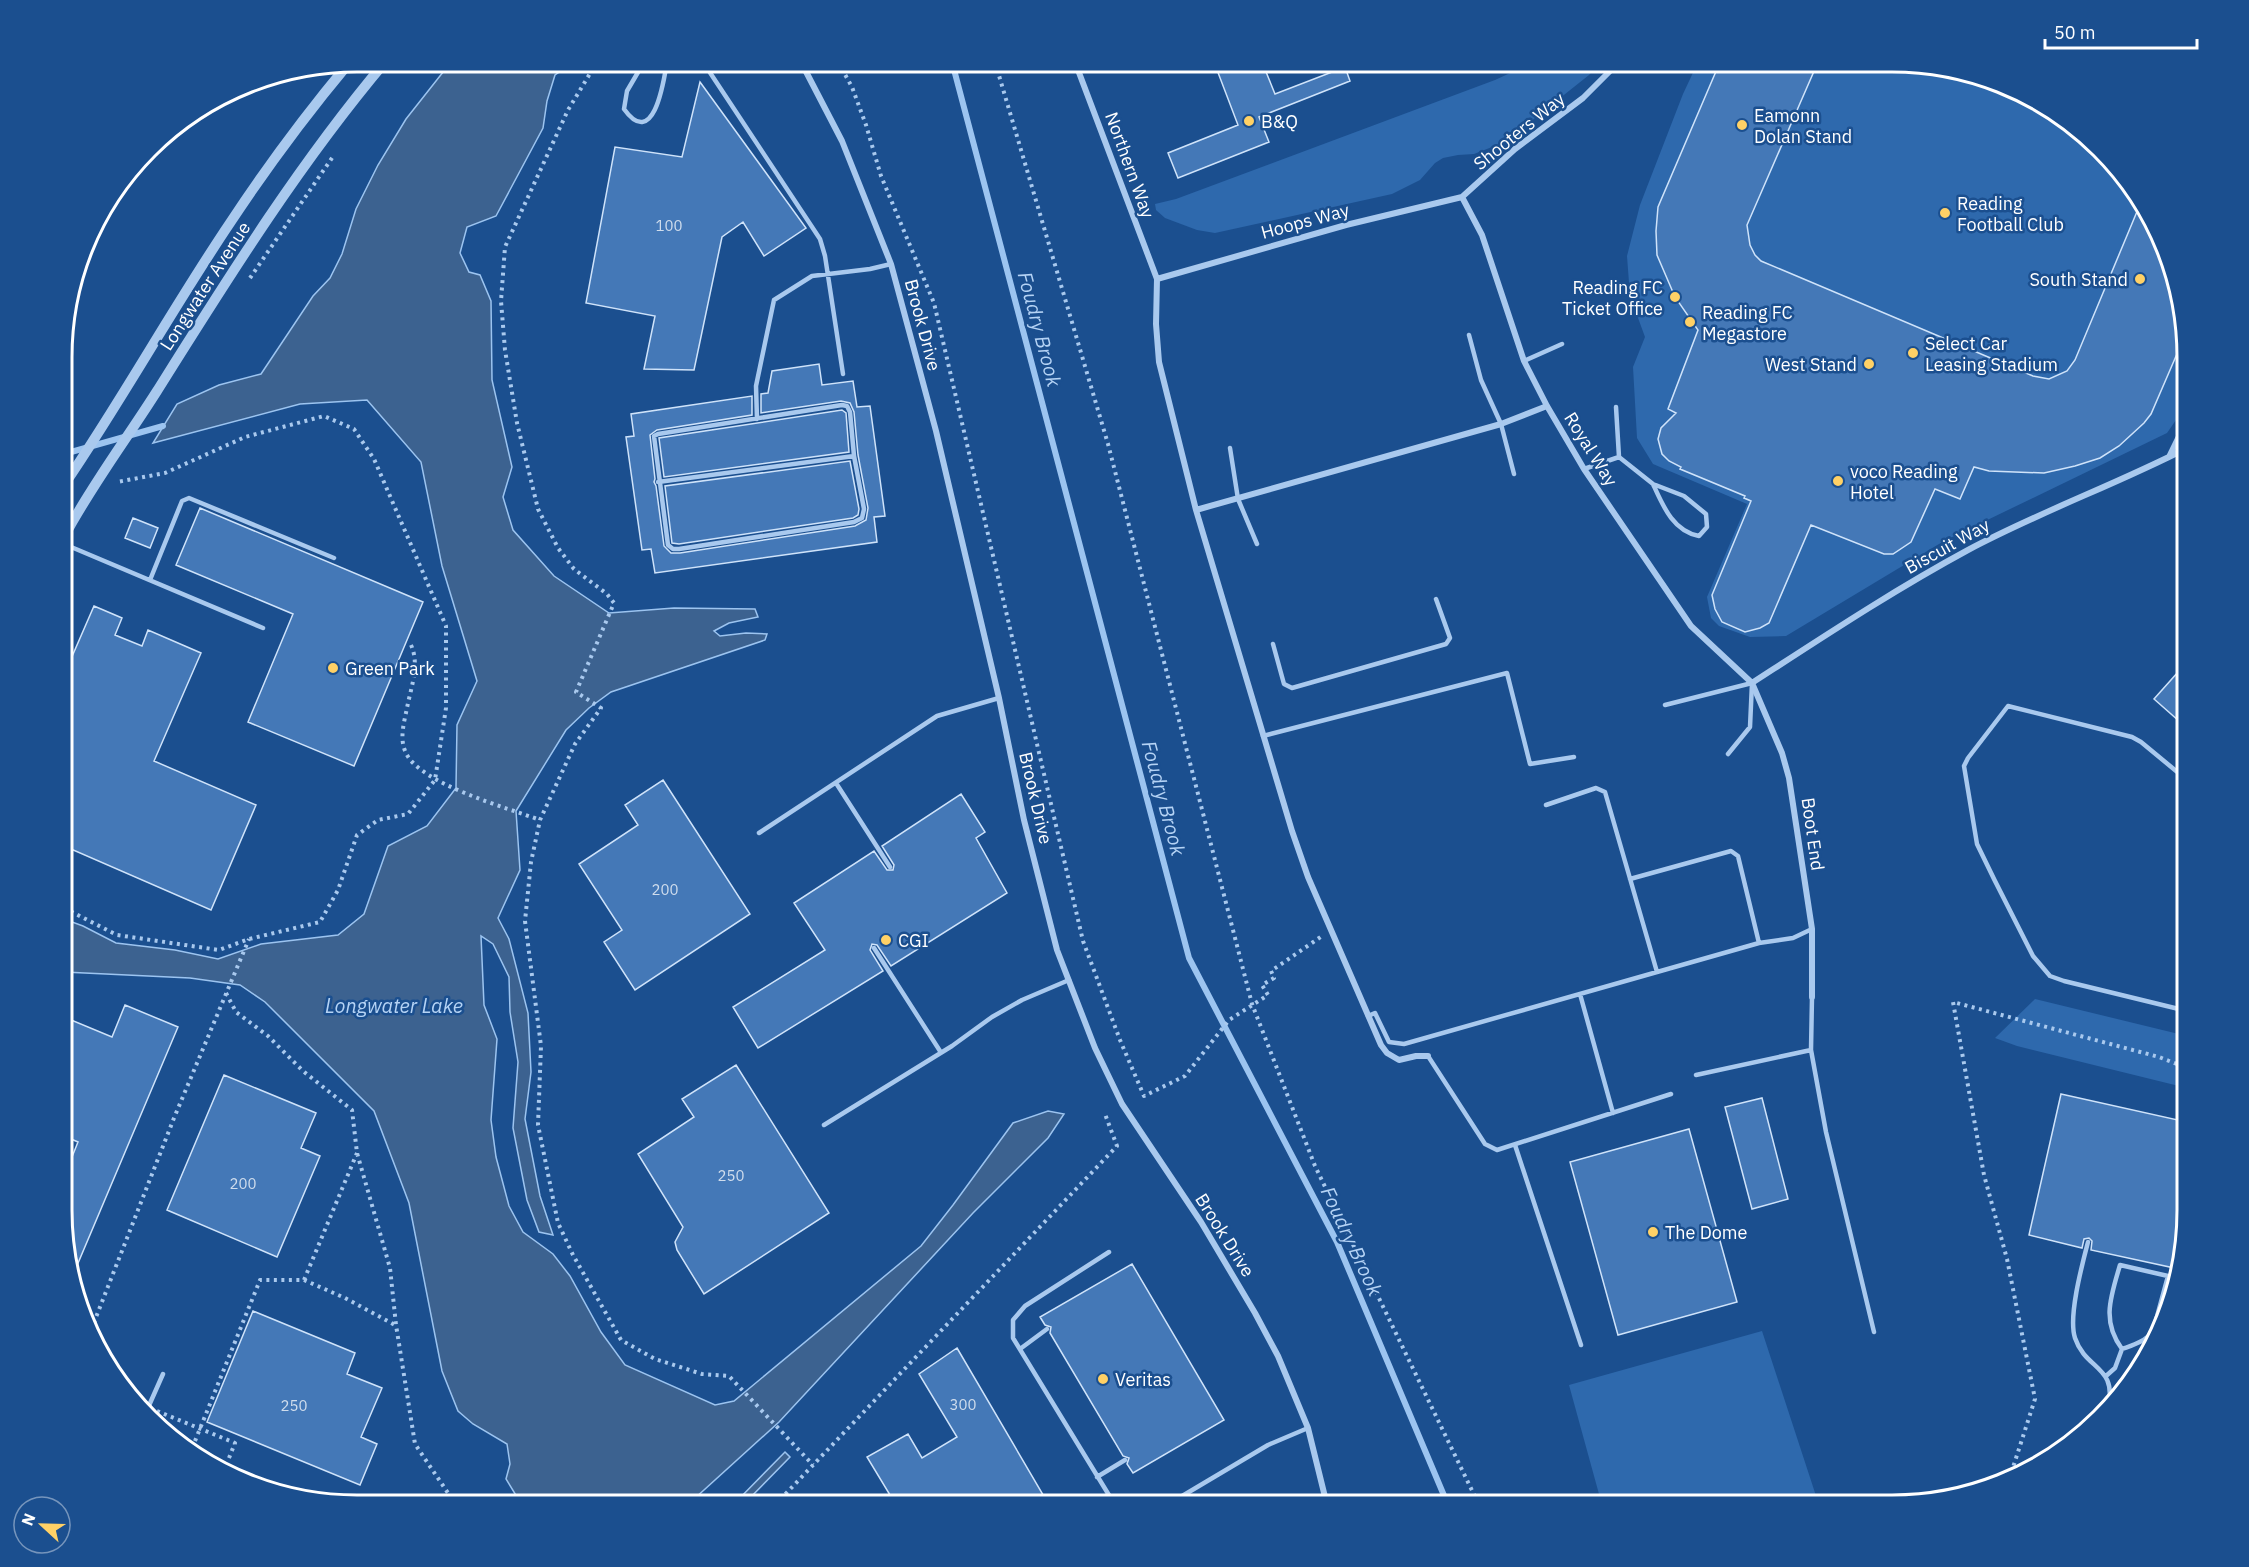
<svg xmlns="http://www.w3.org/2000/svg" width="2249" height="1567" font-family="'IBM Plex Sans',sans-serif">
<rect width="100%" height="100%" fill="#1b4f8f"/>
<path fill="#2e69ad" d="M 1527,62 L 1601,62 L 1589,75 L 1505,142 L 1474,154 L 1458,155 L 1443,158 L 1435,163 L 1420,180 L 1392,194 L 1215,233 L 1197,230 L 1165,218 L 1156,210 L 1155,204 L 1176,199 L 1495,80 L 1521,68 Z
M 1698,62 L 1911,62 L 1988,77 L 2072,122 L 2114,162 L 2157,226 L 2187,338 L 2187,404 L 2167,433 L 1944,541 L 1786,636 L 1750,637 L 1719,626 L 1711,618 L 1707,597 L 1747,504 L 1653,464 L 1637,438 L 1633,367 L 1645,337 L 1630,296 L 1627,256 L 1640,205 L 1683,94 Z
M 2035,999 L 2187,1036 L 2187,1088 L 2017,1046 L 1995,1038 Z
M 1762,1331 L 1819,1505 L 1602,1505 L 1569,1385 Z"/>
<path fill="#3c6290" stroke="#9cc4f0" stroke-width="1.5" d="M 451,62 L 574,62 L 555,75 L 547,101 L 543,128 L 496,216 L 467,227 L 460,253 L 469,272 L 480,275 L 491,301 L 492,380 L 512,467 L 503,497 L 513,530 L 554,576 L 609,613 L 674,608 L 755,609 L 758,617 L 729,623 L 714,631 L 720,636 L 746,633 L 767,634 L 765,640 L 611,692 L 589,708 L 566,730 L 516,811 L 520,870 L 498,918 L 509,939 L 528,1013 L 531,1072 L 525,1119 L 540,1196 L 553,1235 L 539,1232 L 527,1200 L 513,1128 L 518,1062 L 510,1012 L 509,977 L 493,944 L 481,936 L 484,1005 L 497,1039 L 491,1120 L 496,1157 L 509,1206 L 523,1232 L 553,1254 L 570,1276 L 601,1332 L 625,1365 L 715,1405 L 734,1401 L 921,1246 L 953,1205 L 1013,1123 L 1048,1111 L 1064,1114 L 1048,1138 L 973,1213 L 779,1422 L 693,1500 L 690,1505 L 525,1505 L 517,1497 L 506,1479 L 510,1464 L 507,1444 L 473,1424 L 458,1411 L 442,1371 L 409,1203 L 374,1111 L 265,1002 L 240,985 L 190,978 L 64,972 L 64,919 L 83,926 L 116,943 L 175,950 L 218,959 L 261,944 L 338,935 L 364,914 L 388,846 L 427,826 L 456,788 L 457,725 L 477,681 L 442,566 L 421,462 L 367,400 L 300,404 L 153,443 L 177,404 L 219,385 L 261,374 L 313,296 L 330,278 L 342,254 L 356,209 L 378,165 L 406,119 Z
M 785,1452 L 790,1457 L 743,1505 L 733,1505 Z"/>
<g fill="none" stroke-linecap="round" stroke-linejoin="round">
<path stroke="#9cc4f0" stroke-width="6" d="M 952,62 L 1189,958 L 1337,1242 L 1448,1505
M 64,454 L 163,426"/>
</g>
<path fill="#4478b7" stroke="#cfe3fa" stroke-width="1.5" d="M 1214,62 L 1262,62 L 1275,94 L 1345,67 L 1350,81 L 1259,117 L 1269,142 L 1178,178 L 1168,153 L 1238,125 Z
M 1720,62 L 1818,62 L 1747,225 L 1750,245 L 1755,255 L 1761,261 L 2033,376 L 2049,379 L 2067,371 L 2075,360 L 2141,202 L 2157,226 L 2186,333 L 2151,414 L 2144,423 L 2119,446 L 2100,458 L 2075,466 L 2044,473 L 1989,471 L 1974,467 L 1960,499 L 1935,489 L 1911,542 L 1893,554 L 1884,554 L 1811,525 L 1769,623 L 1760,628 L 1745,632 L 1722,622 L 1715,609 L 1712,595 L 1751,501 L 1744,498 L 1745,496 L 1680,469 L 1681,467 L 1669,461 L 1662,454 L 1658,439 L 1661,428 L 1676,413 L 1668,409 L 1698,330 L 1675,297 L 1657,255 L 1656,231 L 1658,207 Z
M 700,82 L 806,228 L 764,256 L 743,222 L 722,237 L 694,370 L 644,369 L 655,316 L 586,303 L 615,147 L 682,157 Z
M 819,364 L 822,385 L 853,381 L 857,407 L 870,406 L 885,516 L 874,517 L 877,542 L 655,573 L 651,549 L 642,550 L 626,437 L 634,436 L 631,414 L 752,396 L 752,415 L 657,430 L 650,435 L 655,479 L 654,482 L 656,486 L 664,546 L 671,553 L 680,553 L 855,526 L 866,520 L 868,508 L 858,455 L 854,412 L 850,403 L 841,401 L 761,413 L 761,394 L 768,393 L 772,371 Z
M 842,410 L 846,413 L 849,452 L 664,477 L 659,438 Z
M 850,461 L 859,509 L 858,515 L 853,518 L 679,544 L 672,543 L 665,486 Z
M 200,508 L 423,602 L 354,766 L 248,722 L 293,614 L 176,565 Z
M 133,518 L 158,528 L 150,548 L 125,538 Z
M 94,606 L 122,618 L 115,635 L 142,646 L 148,630 L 201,653 L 154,761 L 256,805 L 211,910 L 64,846 L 64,675 Z
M 2187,662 L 2187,728 L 2154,699 Z
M 663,780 L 750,914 L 635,990 L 604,942 L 622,930 L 579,864 L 638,825 L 625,805 Z
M 961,794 L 985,832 L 976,838 L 1007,893 L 891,966 L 877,945 L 872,944 L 870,950 L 883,971 L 758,1048 L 733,1007 L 825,950 L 794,903 L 874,851 L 887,870 L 893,870 L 894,865 L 882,846 Z
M 125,1005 L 178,1027 L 73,1275 L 64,1249 L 64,1177 L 78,1142 L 64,1136 L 64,1017 L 112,1037 Z
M 736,1065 L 829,1213 L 704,1294 L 677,1250 L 675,1242 L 683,1227 L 638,1154 L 694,1117 L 682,1099 Z
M 224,1075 L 316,1113 L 301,1148 L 320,1156 L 277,1257 L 167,1210 Z
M 2061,1094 L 2187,1122 L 2187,1229 L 2179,1269 L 2091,1250 L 2092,1241 L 2089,1238 L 2084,1239 L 2082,1248 L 2029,1235 Z
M 1762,1098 L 1788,1199 L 1752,1209 L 1725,1107 Z
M 1689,1129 L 1737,1302 L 1618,1335 L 1570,1162 Z
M 1132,1264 L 1224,1420 L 1133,1473 L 1127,1464 L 1129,1458 L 1123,1456 L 1050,1333 L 1051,1327 L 1045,1325 L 1040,1317 Z
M 253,1311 L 355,1353 L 347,1374 L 382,1388 L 361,1437 L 377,1444 L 360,1485 L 207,1422 Z
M 957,1348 L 1049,1505 L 896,1505 L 867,1457 L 908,1434 L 922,1458 L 957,1437 L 919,1374 Z"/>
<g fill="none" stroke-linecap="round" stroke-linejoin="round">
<path stroke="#a9c9ee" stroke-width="4" stroke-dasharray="3 4.5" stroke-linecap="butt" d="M 597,62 L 568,110 L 505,247 L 501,301 L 505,350 L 517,423 L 538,509 L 558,548 L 574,569 L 607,594 L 614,603 L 576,692 L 601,708 L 575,744 L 540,820 L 531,862 L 525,921 L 541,1046 L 538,1125 L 558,1223 L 573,1255 L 621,1340 L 655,1359 L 702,1374 L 729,1376 L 813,1465
M 838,62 L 852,87 L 866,125 L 881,176 L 934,303 L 1083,941 L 1120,1040 L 1144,1096 L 1185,1076 L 1229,1020 L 1268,995 L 1262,985 L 1274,978 L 1271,971 L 1322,936
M 995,62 L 1108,444 L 1252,1004 L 1315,1166 L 1479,1505
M 250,278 L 334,155
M 411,645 C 420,665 411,687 407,708 C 404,723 399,739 406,753 C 420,784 508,808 540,820
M 64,908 L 117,935 L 219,950 L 249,939 L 320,922 L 338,890 L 357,835 L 378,820 L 408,814 L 435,780 L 446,708 L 446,626 L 374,459 L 354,429 L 324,416 L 245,437 L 165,473 L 117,482
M 226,993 L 236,1012 L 268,1036 L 303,1071 L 352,1110 L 357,1153 L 390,1268 L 396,1325 L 415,1444 L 456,1505
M 304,1280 L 357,1153
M 91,1330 L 174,1118 L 249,939
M 157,1411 L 235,1443 L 229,1458
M 195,1441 L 260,1280 L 304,1280 L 345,1298 L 395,1325
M 2009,1480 L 2035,1399 L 2007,1259 L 1984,1175 L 1953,1002 L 2159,1057 L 2187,1068
M 775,1505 L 1117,1146 L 1105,1114"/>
<path stroke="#a9c9ee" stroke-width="4.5" d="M 644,62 L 627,91 L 624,109 C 654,151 664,80 667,62
M 703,62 L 820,239 L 825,256 L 843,374
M 1469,335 L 1481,380 L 1501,424 L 1514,474
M 1524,361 L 1562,344
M 842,405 L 847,406 L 850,412 L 854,456 L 864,509 L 862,518 L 854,522 L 679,549 L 673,549 L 668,545 L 654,436 L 658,434 Z
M 757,419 L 756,386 L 774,300 L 812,276 L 870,269 L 891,264
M 1230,448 L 1238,499 L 1257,544
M 1619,457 L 1653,484 L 1684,496 L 1706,514 L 1707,527 L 1699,536 C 1673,531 1663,506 1653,484
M 1584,469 L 1619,457 L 1616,407
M 658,482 L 854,456
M 64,544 L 263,628
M 150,580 L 182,501 L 189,498 L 334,558
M 1273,644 L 1284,684 L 1292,688 L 1446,644 L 1450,638 L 1436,599
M 1665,705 L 1752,683 L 1750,727 L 1728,754
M 1263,736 L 1507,673 L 1530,764 L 1574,757
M 2187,780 L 2141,742 L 2132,737 L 2008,706 L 1968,758 L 1964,766 L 1977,844 L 1994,879 L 2033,956 L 2050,976 L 2064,981 L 2187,1011
M 836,783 L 890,867
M 1546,805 L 1596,788 L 1605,792 L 1657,972
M 759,833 L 937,716 L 999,698
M 1759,943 L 1793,938 L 1812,929
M 874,948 L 940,1051
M 1580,994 L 1613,1113
M 1812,997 L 1811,1050 L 1826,1132 L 1874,1332
M 1368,1016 L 1375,1013 L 1389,1042 L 1404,1044 L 1759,943 L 1738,856 L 1731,851 L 1630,879
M 1428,1056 L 1485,1144 L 1497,1150 L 1671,1094
M 1696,1075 L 1811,1050
M 824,1125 L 952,1046 L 992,1017 L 1022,1000 L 1069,980
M 1515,1145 L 1581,1345
M 2088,1242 C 2082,1265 2068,1317 2075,1338 C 2086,1371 2118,1365 2108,1409
M 1109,1252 L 1025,1306 L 1013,1320 L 1013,1338 L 1115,1505
M 2120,1265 L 2168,1276 L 2153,1331 C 2145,1342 2133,1345 2122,1349 C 2101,1321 2111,1296 2120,1265 Z
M 1020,1349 L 1047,1329
M 2106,1376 L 2115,1368 L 2122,1349
M 147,1410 L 163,1374
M 177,1445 L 225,1467 L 231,1473
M 1097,1477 L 1125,1460
M 1167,1505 L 1268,1445 L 1308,1428"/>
<path stroke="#a9c9ee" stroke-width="6" d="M 801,62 L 842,141 L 891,264 L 936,431 L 999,698 L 1024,820 L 1057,950 L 1095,1048 L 1122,1104 L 1201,1222 L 1255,1313 L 1278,1356 L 1308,1428 L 1327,1505
M 1075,62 L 1157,279 L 1156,324 L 1159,362 L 1196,510 L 1292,831 L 1308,877 L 1381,1045 L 1387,1053 L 1399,1060 L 1416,1056 L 1428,1056
M 1462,197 L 1482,235 L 1524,361 L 1547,406 L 1584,469 L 1691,626 L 1752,683 L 1782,753 L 1789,778 L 1812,929 L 1812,997
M 1157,279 L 1346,225 L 1462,197 L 1515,149 L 1583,98 L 1619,62
M 2169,457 L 2187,420
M 1196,510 L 1501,424 L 1547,406
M 1752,683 C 1823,637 1894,590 1968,550 C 2039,512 2115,485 2187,448"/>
<path stroke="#a9c9ee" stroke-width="10" d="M 64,485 C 122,400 172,309 230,223 C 265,170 308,112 349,63
M 64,537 C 91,486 126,440 157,391 C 228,278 299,164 385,62"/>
</g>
<g fill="#ffd166" stroke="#1b4f8f" stroke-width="2">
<circle cx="1249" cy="121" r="6"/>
<circle cx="1742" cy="125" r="6"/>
<circle cx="1945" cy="213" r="6"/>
<circle cx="2140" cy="279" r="6"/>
<circle cx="1675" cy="297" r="6"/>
<circle cx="1690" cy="322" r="6"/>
<circle cx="1913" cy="353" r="6"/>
<circle cx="1869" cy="364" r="6"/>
<circle cx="1838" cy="481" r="6"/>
<circle cx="333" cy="668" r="6"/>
<circle cx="886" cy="940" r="6"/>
<circle cx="1653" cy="1232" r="6"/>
<circle cx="1103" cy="1379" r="6"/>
</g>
<g text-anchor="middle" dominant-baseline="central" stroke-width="5" stroke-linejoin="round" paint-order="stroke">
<g font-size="15" fill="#d0dded">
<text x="669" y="225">100</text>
<text x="665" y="889">200</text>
<text x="731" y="1175">250</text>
<text x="243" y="1183">200</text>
<text x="963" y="1404">300</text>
<text x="294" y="1405">250</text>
</g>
<g font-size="18" fill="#fff" stroke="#1b4f8f" text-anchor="start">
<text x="1754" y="115">Eamonn<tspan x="1754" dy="21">Dolan Stand</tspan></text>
<text x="1261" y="121">B&amp;Q</text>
<text x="1957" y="203">Reading<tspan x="1957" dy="21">Football Club</tspan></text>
<text x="2128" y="279" text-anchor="end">South Stand</text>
<text x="1663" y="287" text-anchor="end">Reading FC<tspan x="1663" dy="21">Ticket Office</tspan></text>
<text x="1702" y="312">Reading FC<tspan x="1702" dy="21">Megastore</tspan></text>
<text x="1925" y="343">Select Car<tspan x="1925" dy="21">Leasing Stadium</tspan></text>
<text x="1857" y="364" text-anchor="end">West Stand</text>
<text x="1850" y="471">voco Reading<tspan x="1850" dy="21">Hotel</tspan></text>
<text x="345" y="668">Green Park</text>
<text x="898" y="940">CGI</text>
<text x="1665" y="1232">The Dome</text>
<text x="1115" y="1379">Veritas</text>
</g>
<g font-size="18" fill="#fff" stroke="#1b4f8f">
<text transform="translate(1519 131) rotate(-39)">Shooters Way</text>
<text transform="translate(1130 165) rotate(70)">Northern Way</text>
<text transform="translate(1305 221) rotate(-15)">Hoops Way</text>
<text transform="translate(205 286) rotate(-57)">Longwater Avenue</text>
<text transform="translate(923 325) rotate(75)">Brook Drive</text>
<text transform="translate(1591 449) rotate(58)">Royal Way</text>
<text transform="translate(1947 546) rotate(-29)">Biscuit Way</text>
<text transform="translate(1036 798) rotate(77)">Brook Drive</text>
<text transform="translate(1813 834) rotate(82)">Boot End</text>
<text transform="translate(1225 1235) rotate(58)">Brook Drive</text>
</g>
<g font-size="20" font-style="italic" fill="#b5d3f5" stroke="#1b4f8f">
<text transform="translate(1040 329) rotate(75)">Foudry Brook</text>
<text transform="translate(1164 798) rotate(75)">Foudry Brook</text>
<text x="394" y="1005">Longwater Lake</text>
<text transform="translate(1352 1241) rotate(65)">Foudry Brook</text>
</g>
</g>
<path d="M0 0H2249V1567H0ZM357 72H1892A285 285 0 0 1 2177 357V1210A285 285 0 0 1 1892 1495H357A285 285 0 0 1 72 1210V357A285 285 0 0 1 357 72Z" fill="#1b4f8f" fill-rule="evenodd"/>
<path fill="none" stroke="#fff" stroke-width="3" d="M357 72H1892A285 285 0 0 1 2177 357V1210A285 285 0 0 1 1892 1495H357A285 285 0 0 1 72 1210V357A285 285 0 0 1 357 72Z"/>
<g transform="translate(42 1525) rotate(292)"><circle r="28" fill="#1b4f8f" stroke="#7695bc" stroke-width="1.5"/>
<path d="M0-4.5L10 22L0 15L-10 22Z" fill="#ffd166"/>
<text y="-9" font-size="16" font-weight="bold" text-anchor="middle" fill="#ffffff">N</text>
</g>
<path d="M2045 39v9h152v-9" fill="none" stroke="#ffffff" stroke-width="3"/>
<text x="2054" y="39" font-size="18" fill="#ffffff" stroke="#1b4f8f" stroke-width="4.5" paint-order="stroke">50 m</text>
</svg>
